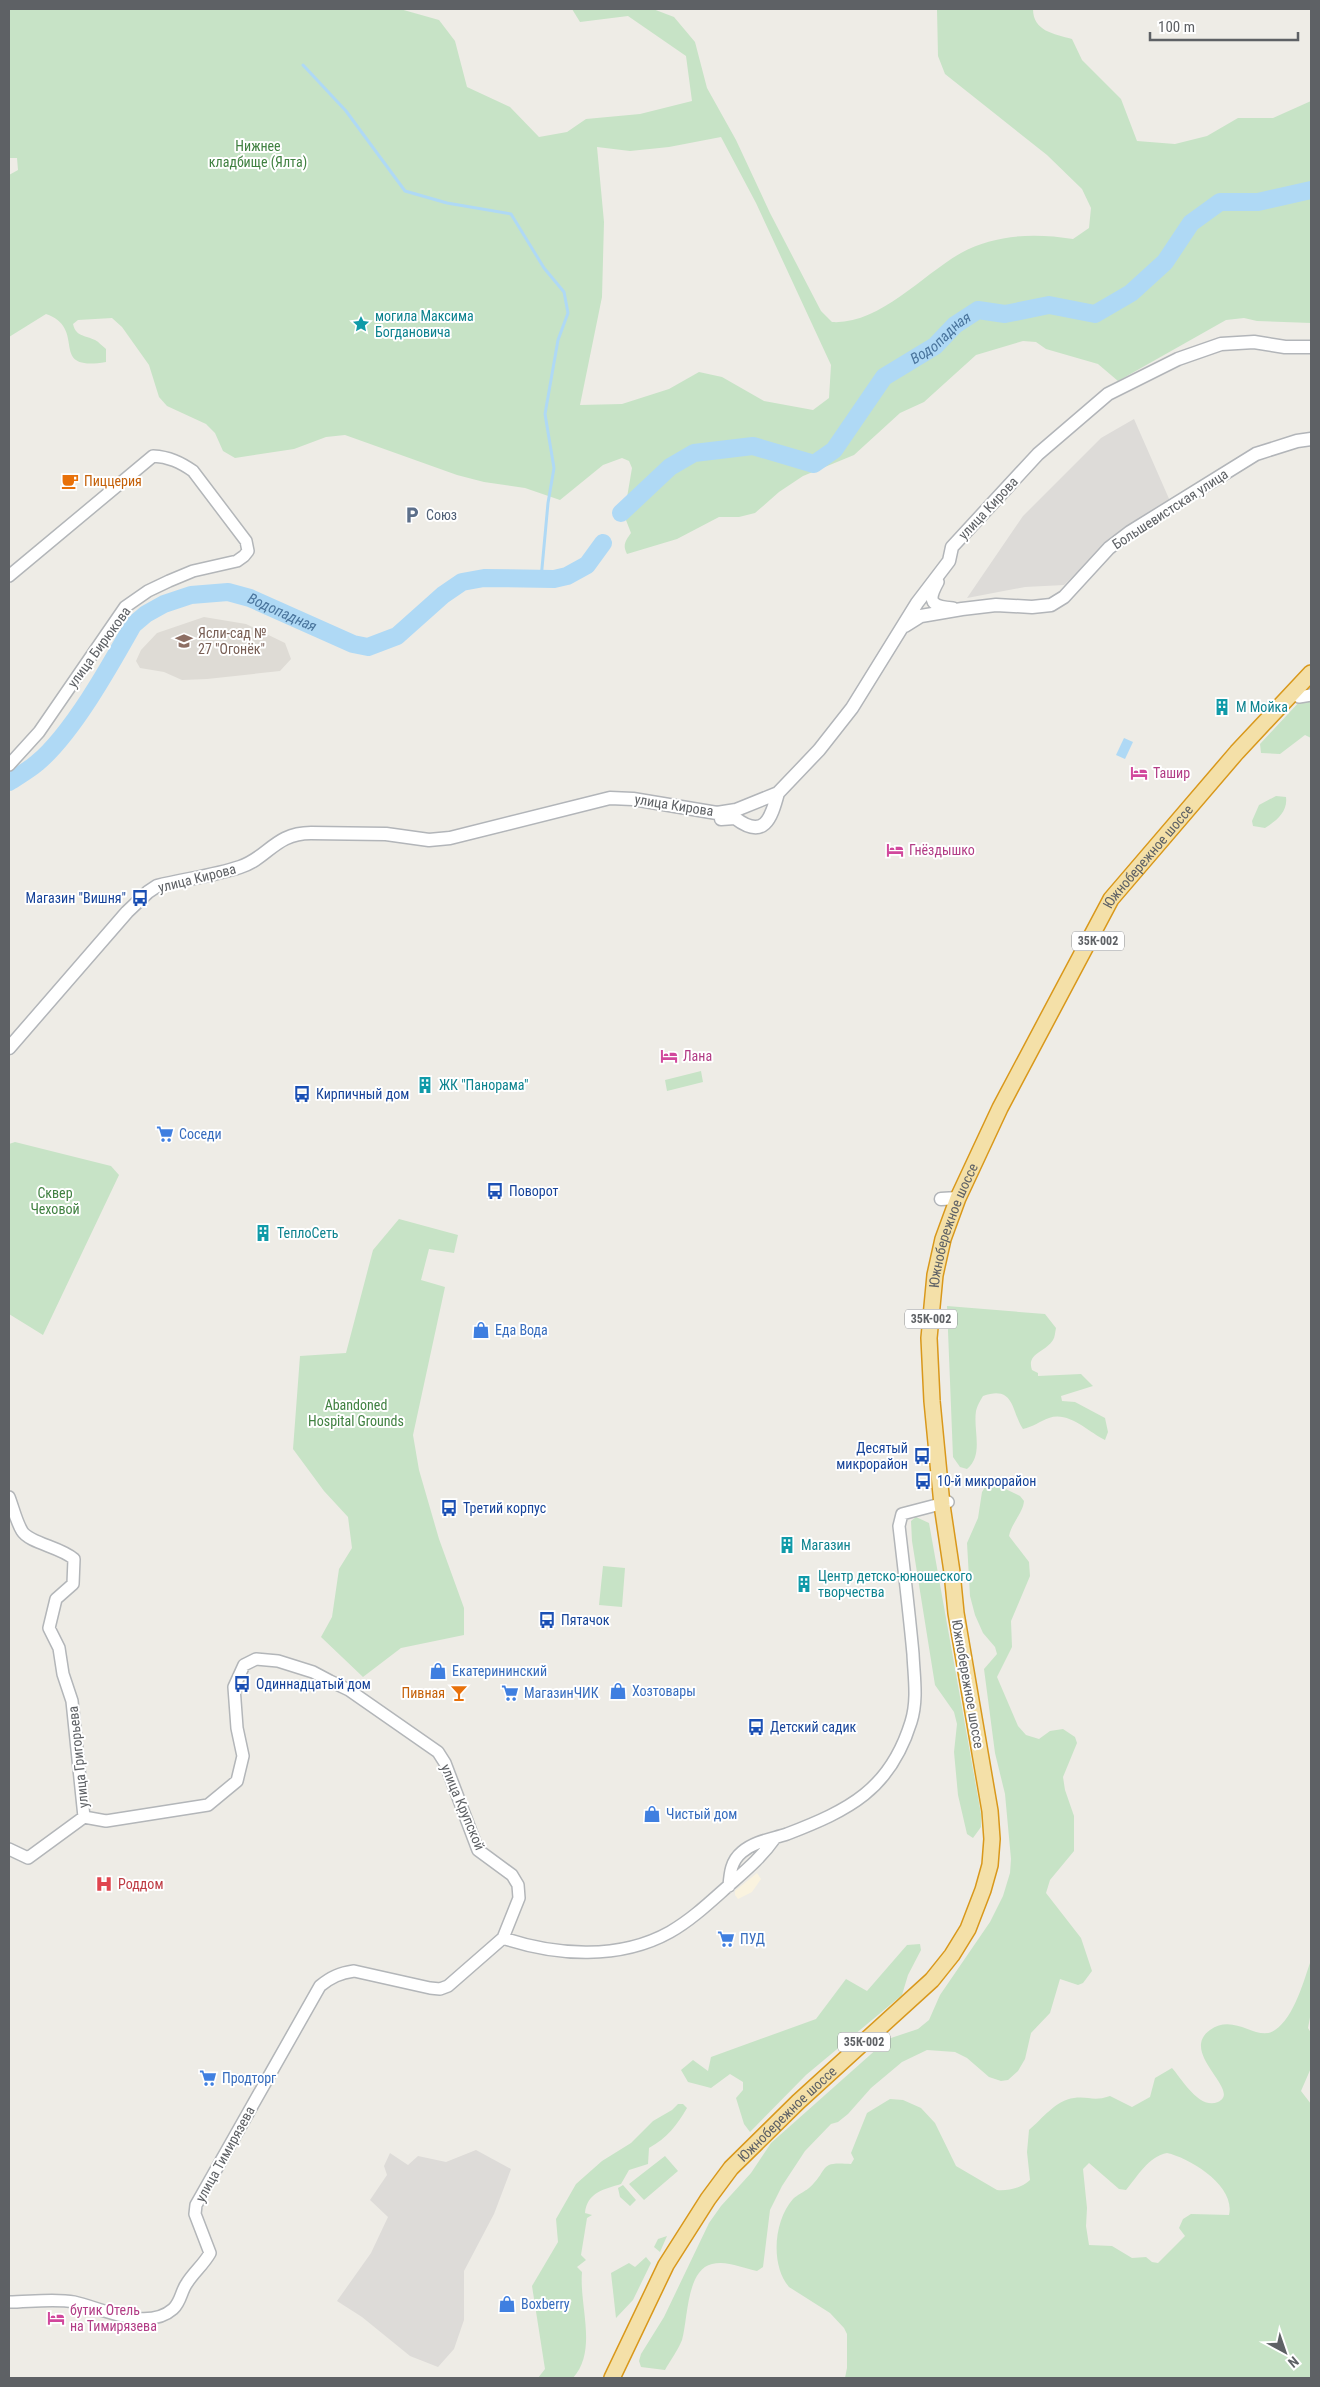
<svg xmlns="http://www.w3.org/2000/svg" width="1320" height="2387" font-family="'Roboto Condensed',sans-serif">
<rect width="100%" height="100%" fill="#eeece6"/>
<path fill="#faf3df" d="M 757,1873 L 761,1879 L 752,1892 L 738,1899 L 735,1895 L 735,1891 Z"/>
<path fill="#dddbd8" d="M 1134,419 L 1170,501 L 1113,538 L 1064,585 L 1025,587 L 967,598 L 1023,516 L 1101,438 Z
M 476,2150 L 511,2169 L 494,2214 L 464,2271 L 464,2320 L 454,2349 L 438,2367 L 410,2356 L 362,2317 L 337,2301 L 371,2253 L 388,2217 L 370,2200 L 387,2175 L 384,2166 L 390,2153 L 408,2165 L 418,2156 L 446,2162 Z"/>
<path fill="#dedbd5" d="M 204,617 L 246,624 L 285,643 L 291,659 L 280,671 L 207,679 L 182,680 L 164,672 L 140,668 L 136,661 L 141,650 L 157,633 Z"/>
<path fill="#c7e3c6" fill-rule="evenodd" d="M 9,9 L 400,9 L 439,20 L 455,41 L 467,87 L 510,107 L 539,137 L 567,132 L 586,119 L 640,114 L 692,101 L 686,56 L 628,16 L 580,22 L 572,9 L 653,9 L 674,17 L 695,42 L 707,88 L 736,140 L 770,213 L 821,311 L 832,322 C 879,325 922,275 961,253 C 995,234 1035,233 1073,239 L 1089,228 L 1091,208 L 1082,189 L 1047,155 L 945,74 L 938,56 L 937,9 L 1033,9 C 1033,31 1054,34 1072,39 L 1082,60 L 1121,99 L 1137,141 L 1175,144 L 1207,136 L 1238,118 L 1273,118 L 1311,101 L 1311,323 L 1257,321 L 1244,318 L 1226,320 L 1118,381 L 1098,364 L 1046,349 L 1036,342 L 1023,341 L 976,355 L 924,402 L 900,413 L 854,455 L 803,476 L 779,492 L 755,513 L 739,517 L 719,517 L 677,539 L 627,554 C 622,545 626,540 631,533 L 624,515 L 632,468 L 629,461 L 622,458 L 603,465 L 560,500 L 525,488 L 484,482 L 457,475 L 345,435 L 326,437 L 294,449 L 235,458 L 223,451 L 215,433 L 206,424 L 167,406 L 159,397 L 149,365 L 122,327 L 112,318 L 78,320 L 73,324 C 76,337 85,335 95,340 C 99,342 102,346 106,349 L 106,362 C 46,372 89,329 46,314 L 9,337 L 9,175 L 18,170 L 17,158 L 9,158 ZM 721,137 L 756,203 L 831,365 L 829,398 L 813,410 L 764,401 L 722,377 L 699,372 L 669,389 L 622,404 L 580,405 L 602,297 L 604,222 L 597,147 L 630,151 L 669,147 Z
M 1311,699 L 1311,738 L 1305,735 L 1280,754 L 1261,753 L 1260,744 L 1301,700 Z
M 1276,796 L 1286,797 C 1288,812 1276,821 1265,828 L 1253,826 L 1252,821 L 1259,805 Z
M 701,1071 L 703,1082 L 667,1091 L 665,1080 Z
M 15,1142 L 111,1166 L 119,1175 L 43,1335 L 9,1314 L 9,1144 Z
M 399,1219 L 458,1235 L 454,1253 L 429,1249 L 421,1280 L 445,1287 L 413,1435 L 419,1470 L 439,1539 L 464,1608 L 464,1635 L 401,1648 L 363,1677 L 321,1637 L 332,1617 L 339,1569 L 352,1548 L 348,1517 L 324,1491 L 293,1449 L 300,1356 L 346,1353 L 373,1250 Z
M 947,1306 L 1045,1314 L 1056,1328 C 1055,1332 1055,1337 1053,1340 C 1046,1352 1026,1353 1032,1370 L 1038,1373 L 1038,1376 L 1081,1374 L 1093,1386 L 1061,1396 L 1062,1401 L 1075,1402 L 1105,1418 L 1108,1432 L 1105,1440 C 1088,1432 1069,1411 1049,1418 C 1040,1421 1033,1427 1023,1429 C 1011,1411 1015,1385 983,1396 C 980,1401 977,1406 976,1411 C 973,1431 984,1455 967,1469 L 960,1467 L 953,1457 Z
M 989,1481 L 1020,1496 L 1024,1501 C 1023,1513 1012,1522 1009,1536 L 1029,1562 L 1030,1576 L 1011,1621 L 1012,1647 L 997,1677 L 1018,1726 L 1026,1735 L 1039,1739 L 1050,1731 L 1063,1729 L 1075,1737 L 1077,1743 L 1063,1777 L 1065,1790 L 1074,1816 L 1074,1851 L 1050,1880 L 1046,1893 L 1081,1938 L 1092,1971 L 1083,1983 L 1078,1985 L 1060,1979 L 1050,2013 L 1031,2033 L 1025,2059 L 1018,2071 L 1008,2080 L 1001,2081 L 989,2077 L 967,2058 L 955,2052 L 927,2050 L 902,2062 L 871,2088 L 848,2114 L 838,2122 L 831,2124 L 805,2151 L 782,2186 L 770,2210 L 763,2267 L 757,2271 C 743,2268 726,2260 712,2264 C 686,2270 688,2320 682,2340 C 678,2350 670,2361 665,2370 L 641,2367 L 639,2361 L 641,2354 L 664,2317 L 709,2223 L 721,2206 L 751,2173 L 771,2143 L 888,2039 L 918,2029 L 929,2020 L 940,1995 L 990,1922 L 1003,1896 L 1010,1873 L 1011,1859 L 1005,1794 L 995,1753 L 984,1669 L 997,1654 L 995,1647 L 983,1633 L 975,1615 L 970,1596 L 967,1543 L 978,1518 L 982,1492 Z
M 916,1517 L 929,1523 L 981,1814 L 981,1827 L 973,1838 L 967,1834 L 958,1795 L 954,1752 L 957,1724 L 954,1712 L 935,1685 L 912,1541 L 911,1521 Z
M 603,1566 L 625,1568 L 622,1607 L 599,1605 Z
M 920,1944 L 921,1950 L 908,1975 L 902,1995 L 806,2075 L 750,2132 L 744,2124 L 736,2098 L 743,2090 L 743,2082 L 730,2074 L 711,2088 L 688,2082 L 681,2070 L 693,2060 L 708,2071 L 711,2057 L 816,2019 L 846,1979 L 867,1991 L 907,1945 Z
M 1311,1960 L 1311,2012 L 1308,2028 L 1311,2033 L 1311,2068 L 1301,2091 L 1311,2104 L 1311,2378 L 845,2378 L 847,2368 L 847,2334 L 844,2328 L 830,2313 L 789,2287 C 770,2265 774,2220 793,2199 C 797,2195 804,2192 809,2188 C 830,2169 817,2161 851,2164 L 854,2159 L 851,2153 L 867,2113 L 890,2099 L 903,2100 L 921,2108 L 935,2123 L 956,2166 L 997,2190 C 1008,2191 1022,2188 1030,2180 L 1027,2152 L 1029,2130 C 1042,2119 1056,2100 1074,2098 C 1089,2096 1093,2102 1110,2096 L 1132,2107 L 1150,2097 L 1155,2078 L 1172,2068 C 1182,2079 1199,2110 1218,2102 C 1243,2091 1178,2053 1210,2030 C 1235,2012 1257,2043 1275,2030 C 1294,2018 1304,1980 1311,1960 ZM 1167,2153 C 1190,2158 1236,2186 1229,2215 L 1191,2214 L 1183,2219 L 1179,2228 L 1185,2236 L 1158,2263 L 1152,2262 L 1146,2257 L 1132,2258 L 1112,2246 L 1089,2245 L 1086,2226 L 1087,2208 L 1083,2169 L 1089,2163 L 1119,2189 L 1126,2190 C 1137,2177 1149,2156 1167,2153 Z
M 678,2104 L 683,2104 L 687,2108 C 677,2125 667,2138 649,2148 L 648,2164 L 629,2170 L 621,2184 C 605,2189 587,2192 585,2213 L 592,2215 L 587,2218 L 581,2255 L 586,2260 L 577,2267 L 582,2272 C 579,2306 598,2350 573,2378 L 538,2378 L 545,2369 L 532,2286 L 558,2242 L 556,2219 L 576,2184 L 602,2161 L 631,2143 L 653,2121 L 672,2110 Z
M 665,2156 L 678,2171 L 644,2200 L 629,2184 Z
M 623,2185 L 636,2200 L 630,2206 L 620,2197 L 618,2188 Z
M 667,2236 L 660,2252 L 654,2247 L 658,2239 Z
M 646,2257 L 651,2263 L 633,2300 L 616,2318 L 611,2273 L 629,2263 L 635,2267 Z"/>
<path fill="#afd9f5" d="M 1124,738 L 1133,742 L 1125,759 L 1116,755 Z"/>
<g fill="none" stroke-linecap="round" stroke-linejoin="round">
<path stroke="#afd9f5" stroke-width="3" d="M 303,65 L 346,111 L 405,191 L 447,203 L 511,214 L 544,268 L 564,292 L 568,313 L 558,340 L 545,414 L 554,468 L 548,503 L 541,579"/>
<g stroke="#afd9f5" stroke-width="18">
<path id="s1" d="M 621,513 L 670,467 L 694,453 L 753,446 L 814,464 L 834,450 L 884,377 L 935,346 L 955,325 L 978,310 L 1005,314 L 1049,305 L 1095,314 L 1131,293 L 1165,262 L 1191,223 L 1220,202 L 1258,202 L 1311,190"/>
<path id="s2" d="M 9,782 C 18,776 29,770 37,763 C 72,734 110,666 133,625 L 146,614 L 164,604 L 191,595 L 228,592 L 250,598 L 353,644 L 368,647 L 397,636 L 443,595 L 462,582 L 484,578 L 554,579 L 567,576 L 587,565 L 603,543"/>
</g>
<g stroke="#b3b6b9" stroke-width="14">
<path id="tertiary" d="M 9,576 L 153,456 C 169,457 180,462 193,471 L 246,541 L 248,551 L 244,556 L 237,561 L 193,571 L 169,581 L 148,591 L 125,607 L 39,732 L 9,765
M 938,582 C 927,602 931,606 953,608
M 1299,697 L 1311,695
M 9,1497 C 13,1507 16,1521 22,1531 C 29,1543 61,1547 74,1559 L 73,1584 L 56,1599 L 49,1628 L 59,1648 L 63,1674 L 72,1701 L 84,1817
M 9,1849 L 28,1858 L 84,1817
M 729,1886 C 730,1873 731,1861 742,1852 C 755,1841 772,1839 787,1834 C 849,1810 890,1790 911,1722 C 918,1700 914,1677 913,1654 C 909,1611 904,1569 899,1526 L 902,1514 L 948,1502
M 503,1938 C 556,1956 620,1960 670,1932 C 691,1920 709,1903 727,1887 C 745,1871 761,1858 775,1838
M 9,2302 C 28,2302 55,2298 74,2302 C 101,2308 147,2332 173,2309 C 181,2302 181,2291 187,2283 C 194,2272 204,2264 210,2253 L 195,2214 L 196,2205 L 320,1986 C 331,1977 340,1973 354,1971 L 430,1988 L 440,1989 L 448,1986 L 503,1938 L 519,1898 L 518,1885 L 512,1875 L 478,1850 L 445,1763 L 438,1752 L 349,1690 L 330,1681 L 313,1672 L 278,1661 L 256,1659 L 244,1665 L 234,1687 L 237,1728 L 243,1756 L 237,1781 L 208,1805 L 106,1821 L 84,1817"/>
</g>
<g stroke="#b2b5b9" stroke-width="15">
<path id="secondary" d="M 905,626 L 921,616 L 962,609 L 996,605 L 1032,607 L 1051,605 L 1064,597 L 1109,548 L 1130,532 L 1256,454 L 1297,441 L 1311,439
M 721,819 L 735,818 C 764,840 771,819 778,793
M 9,1048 L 127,912 L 148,892 L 157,886 C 185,879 213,876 240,867 C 268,858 275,833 311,833 L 386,834 L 429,840 L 450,838 L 610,798 L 633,799 L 717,813 L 736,810 L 778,793 L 819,750 L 852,708 L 917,603 L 949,561 L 952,547 L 1038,454 L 1108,394 L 1178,359 L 1221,344 L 1254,342 L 1285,347 L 1311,347
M 941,1199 L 958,1198"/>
</g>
<g stroke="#d9981b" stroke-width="18">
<g id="trunk">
<path id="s3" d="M 612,2378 L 666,2265 L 708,2199 L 731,2168 L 798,2102 L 932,1980 L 952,1955 L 968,1929 L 983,1890 L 990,1865 L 992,1839 L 990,1811 L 956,1613 L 952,1572 L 942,1505 L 932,1401 L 929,1338 L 935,1275 L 943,1239 L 958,1198 L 1000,1108 L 1111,899 L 1237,752 L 1311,673"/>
</g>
</g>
<use href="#tertiary" stroke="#fff" stroke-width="11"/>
<use href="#secondary" stroke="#fff" stroke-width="12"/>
<use href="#trunk" stroke="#f4e0a8" stroke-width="15"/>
</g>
<defs>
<g id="sight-bare" transform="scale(1.35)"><path d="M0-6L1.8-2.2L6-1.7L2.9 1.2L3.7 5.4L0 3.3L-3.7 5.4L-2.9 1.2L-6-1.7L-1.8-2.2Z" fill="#0f9aa8" stroke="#fff" stroke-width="2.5" paint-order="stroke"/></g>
<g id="cafe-bare" transform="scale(1.35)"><path d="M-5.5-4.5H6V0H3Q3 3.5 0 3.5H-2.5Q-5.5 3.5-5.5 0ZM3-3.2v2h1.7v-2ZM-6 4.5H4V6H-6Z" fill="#e8710a" stroke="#fff" stroke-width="2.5" paint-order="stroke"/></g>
<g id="parking-bare" transform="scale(1.35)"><path d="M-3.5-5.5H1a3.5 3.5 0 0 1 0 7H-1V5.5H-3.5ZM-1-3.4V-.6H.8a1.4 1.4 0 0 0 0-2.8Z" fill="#5c6f8a" stroke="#fff" stroke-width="2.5" paint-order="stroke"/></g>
<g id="school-bare" transform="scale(1.35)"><path d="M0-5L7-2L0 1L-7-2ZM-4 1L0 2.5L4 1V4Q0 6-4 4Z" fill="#8d6e63" stroke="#fff" stroke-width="2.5" paint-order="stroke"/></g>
<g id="building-bare" transform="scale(1.35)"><path d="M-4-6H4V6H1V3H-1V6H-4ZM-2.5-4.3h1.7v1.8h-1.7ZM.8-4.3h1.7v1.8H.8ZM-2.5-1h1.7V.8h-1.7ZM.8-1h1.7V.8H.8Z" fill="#0f9aa8" stroke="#fff" stroke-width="2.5" paint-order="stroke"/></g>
<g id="hotel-bare" transform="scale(1.35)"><path d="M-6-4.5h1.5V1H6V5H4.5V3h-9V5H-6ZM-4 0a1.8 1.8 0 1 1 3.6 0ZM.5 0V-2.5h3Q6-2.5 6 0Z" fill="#d1479c" stroke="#fff" stroke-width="2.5" paint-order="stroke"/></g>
<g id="bus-bare" transform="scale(1.35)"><path d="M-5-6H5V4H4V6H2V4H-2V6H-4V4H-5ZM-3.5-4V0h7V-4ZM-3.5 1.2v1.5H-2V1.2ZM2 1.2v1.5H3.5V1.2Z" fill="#1a4fb4" stroke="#fff" stroke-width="2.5" paint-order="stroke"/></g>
<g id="supermarket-bare" transform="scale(1.35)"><path d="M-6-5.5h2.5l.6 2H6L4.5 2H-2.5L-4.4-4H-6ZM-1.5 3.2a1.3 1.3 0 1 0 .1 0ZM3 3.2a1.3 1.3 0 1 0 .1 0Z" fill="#3f7fe0" stroke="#fff" stroke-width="2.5" paint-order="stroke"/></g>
<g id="shop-bare" transform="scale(1.35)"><path d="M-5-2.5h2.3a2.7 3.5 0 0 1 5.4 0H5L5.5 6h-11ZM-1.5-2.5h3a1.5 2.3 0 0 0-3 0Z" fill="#3f7fe0" stroke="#fff" stroke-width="2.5" paint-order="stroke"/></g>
<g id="bar-bare" transform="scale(1.35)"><path d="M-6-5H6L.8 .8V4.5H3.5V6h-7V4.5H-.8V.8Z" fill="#e8710a" stroke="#fff" stroke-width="2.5" paint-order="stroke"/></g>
<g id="hospital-bare" transform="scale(1.35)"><path d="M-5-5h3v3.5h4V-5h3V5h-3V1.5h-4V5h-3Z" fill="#e0444e" stroke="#fff" stroke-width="2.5" paint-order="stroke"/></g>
</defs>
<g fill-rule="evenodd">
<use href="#sight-bare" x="361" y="324"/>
<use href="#cafe-bare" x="70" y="481"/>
<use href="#parking-bare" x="412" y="515"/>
<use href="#school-bare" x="184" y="641"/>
<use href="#building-bare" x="1222" y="707"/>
<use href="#hotel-bare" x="1139" y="773"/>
<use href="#hotel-bare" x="895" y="850"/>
<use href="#bus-bare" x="140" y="898"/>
<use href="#hotel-bare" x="669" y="1056"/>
<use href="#building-bare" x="425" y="1085"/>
<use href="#bus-bare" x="302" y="1094"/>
<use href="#supermarket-bare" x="165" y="1134"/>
<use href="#bus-bare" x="495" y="1191"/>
<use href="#building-bare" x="263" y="1233"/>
<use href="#shop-bare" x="481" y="1330"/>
<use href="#bus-bare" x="922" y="1456"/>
<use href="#bus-bare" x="923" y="1481"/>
<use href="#bus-bare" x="449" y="1508"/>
<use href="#building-bare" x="787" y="1545"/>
<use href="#building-bare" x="804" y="1584"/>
<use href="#bus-bare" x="547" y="1620"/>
<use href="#shop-bare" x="438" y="1671"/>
<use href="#bus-bare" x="242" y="1684"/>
<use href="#shop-bare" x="618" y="1691"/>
<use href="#bar-bare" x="459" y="1693"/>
<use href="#supermarket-bare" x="510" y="1693"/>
<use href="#bus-bare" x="756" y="1727"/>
<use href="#shop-bare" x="652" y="1814"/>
<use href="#hospital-bare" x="104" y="1884"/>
<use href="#supermarket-bare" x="726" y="1939"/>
<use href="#supermarket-bare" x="208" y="2078"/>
<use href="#shop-bare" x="507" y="2304"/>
<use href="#hotel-bare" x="56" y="2318"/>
</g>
<g text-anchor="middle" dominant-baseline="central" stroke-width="4" stroke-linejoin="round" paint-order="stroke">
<g fill="#fff" stroke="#8e9093" stroke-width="1">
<rect x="1072" y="931.5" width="52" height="19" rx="4"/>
<rect x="905" y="1309.5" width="52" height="19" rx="4"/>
<rect x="838" y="2032.5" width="52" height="19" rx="4"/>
</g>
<g font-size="12" font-weight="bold" fill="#5e6165">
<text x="1098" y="941">35К-002</text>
<text x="931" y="1319">35К-002</text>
<text x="864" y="2042">35К-002</text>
</g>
<g font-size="14" fill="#408141" stroke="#fff">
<text x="258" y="146">Нижнее<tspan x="258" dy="16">кладбище (Ялта)</tspan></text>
<text x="55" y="1193">Сквер<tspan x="55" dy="16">Чеховой</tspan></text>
<text x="356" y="1405">Abandoned<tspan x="356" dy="16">Hospital Grounds</tspan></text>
</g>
<g font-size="14" fill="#0d838f" stroke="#fff" text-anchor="start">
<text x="375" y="316">могила Максима<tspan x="375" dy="16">Богдановича</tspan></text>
<text x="1236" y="707">М Мойка</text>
<text x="439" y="1085">ЖК "Панорама"</text>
<text x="277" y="1233">ТеплоСеть</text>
<text x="801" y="1545">Магазин</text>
<text x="818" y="1576">Центр детско-юношеского<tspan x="818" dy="16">творчества</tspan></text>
</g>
<g font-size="14" fill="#c56008" stroke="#fff" text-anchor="start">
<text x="84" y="481">Пиццерия</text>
<text x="445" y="1693" text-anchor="end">Пивная</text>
</g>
<g font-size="14" fill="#5e6165" stroke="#fff">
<text transform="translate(988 508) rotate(-47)">улица Кирова</text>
<text transform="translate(1170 509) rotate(-33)">Большевистская улица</text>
<text transform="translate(99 647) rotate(-54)">улица Бирюкова</text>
<text transform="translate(674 805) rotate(9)">улица Кирова</text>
<text stroke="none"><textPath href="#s3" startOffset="1715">Южнобережное шоссе</textPath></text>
<text transform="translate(197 878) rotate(-14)">улица Кирова</text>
<text stroke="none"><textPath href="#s3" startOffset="1295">Южнобережное шоссе</textPath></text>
<text transform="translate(968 1684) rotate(80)">Южнобережное шоссе</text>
<text transform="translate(78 1757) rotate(-96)">улица Григорьева</text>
<text transform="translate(463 1807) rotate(67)">улица Крупской</text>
<text stroke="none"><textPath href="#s3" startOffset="320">Южнобережное шоссе</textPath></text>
<text transform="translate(225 2154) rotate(-61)">улица Тимирязева</text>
</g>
<g font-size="14" fill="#4e5e75" stroke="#fff" text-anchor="start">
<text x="426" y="515">Союз</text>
</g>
<g font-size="14" fill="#785e54" stroke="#fff" text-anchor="start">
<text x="198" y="633">Ясли-сад №<tspan x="198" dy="16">27 "Огонёк"</tspan></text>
</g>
<g font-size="14" fill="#b23c85" stroke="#fff" text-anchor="start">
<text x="1153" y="773">Ташир</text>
<text x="909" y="850">Гнёздышко</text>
<text x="683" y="1056">Лана</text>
<text x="70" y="2310">бутик Отель<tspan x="70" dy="16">на Тимирязева</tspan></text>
</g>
<g font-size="14" fill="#164399" stroke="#fff" text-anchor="start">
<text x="126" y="898" text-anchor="end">Магазин "Вишня"</text>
<text x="316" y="1094">Кирпичный дом</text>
<text x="509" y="1191">Поворот</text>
<text x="908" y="1448" text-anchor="end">Десятый<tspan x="908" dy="16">микрорайон</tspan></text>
<text x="937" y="1481">10-й микрорайон</text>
<text x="463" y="1508">Третий корпус</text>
<text x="561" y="1620">Пятачок</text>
<text x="256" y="1684">Одиннадцатый дом</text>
<text x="770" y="1727">Детский садик</text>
</g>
<g font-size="14" fill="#366cbe" stroke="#fff" text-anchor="start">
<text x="179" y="1134">Соседи</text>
<text x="495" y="1330">Еда Вода</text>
<text x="452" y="1671">Екатерининский</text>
<text x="632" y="1691">Хозтовары</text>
<text x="524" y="1693">МагазинЧИК</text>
<text x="666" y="1814">Чистый дом</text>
<text x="740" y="1939">ПУД</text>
<text x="222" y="2078">Продторг</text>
<text x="521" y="2304">Boxberry</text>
</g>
<g font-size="14" fill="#be3a42" stroke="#fff" text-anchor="start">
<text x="118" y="1884">Роддом</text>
</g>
<g font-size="15" font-style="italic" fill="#4a759d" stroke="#fff">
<text stroke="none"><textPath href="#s1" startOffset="400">Водопадная</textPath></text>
<text stroke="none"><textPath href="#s2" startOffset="364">Водопадная</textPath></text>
</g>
</g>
<rect width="1320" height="2387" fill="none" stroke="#5e6165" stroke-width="20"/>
<g transform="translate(1285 2352) rotate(140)" stroke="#ffffff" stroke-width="4" paint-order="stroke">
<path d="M0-4L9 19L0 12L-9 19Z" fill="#5e6165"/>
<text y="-8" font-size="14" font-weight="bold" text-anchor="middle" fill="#5e6165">N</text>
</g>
<path d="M1150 32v8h148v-8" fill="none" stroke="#5e6165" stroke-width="2.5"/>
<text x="1158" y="32" font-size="15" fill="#5e6165" stroke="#ffffff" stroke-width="4" paint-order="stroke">100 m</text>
</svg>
